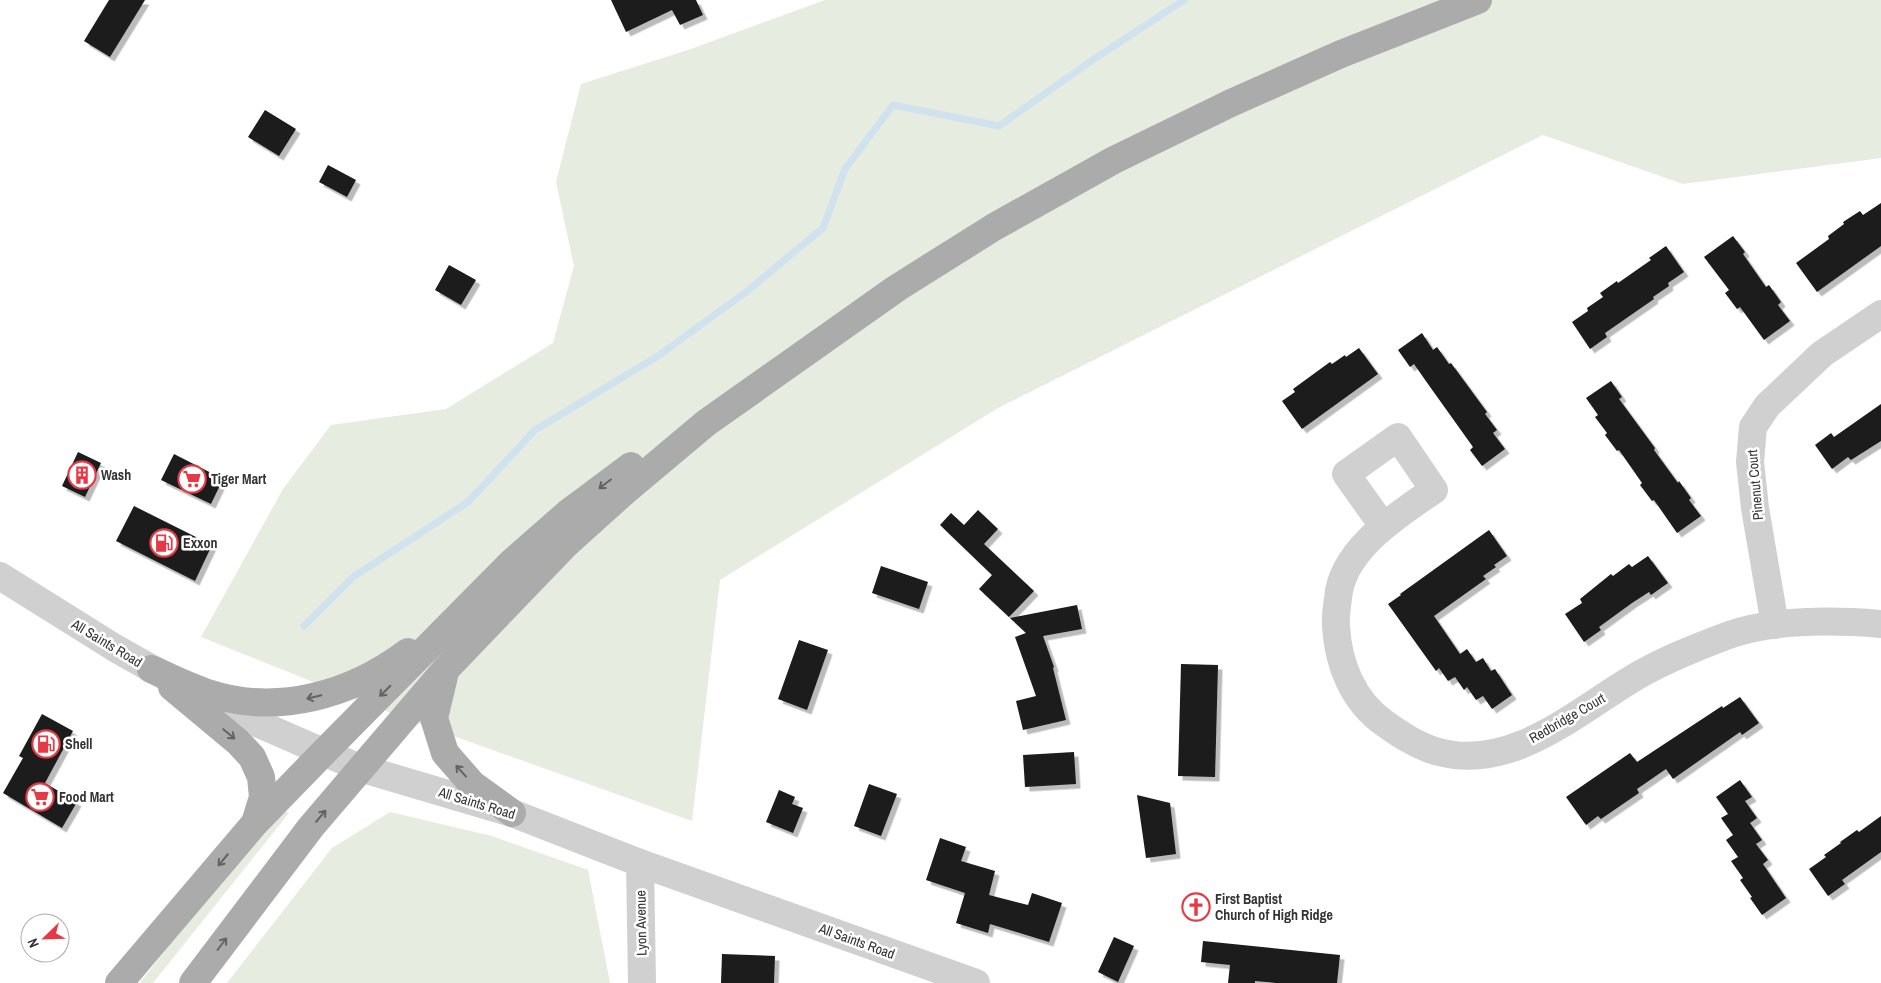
<svg xmlns="http://www.w3.org/2000/svg" width="1881" height="983" font-family="'Archivo Narrow',sans-serif">
<defs>
<filter id="shadow"><feDropShadow dx="4.5" dy="4.5" stdDeviation="0" flood-color="#0004"/></filter>
</defs>
<rect width="100%" height="100%" fill="#fff"/>
<path fill="#e6ecdf" d="M 825,0 L 1881,0 L 1881,158 L 1683,184 L 1543,135 L 998,408 L 720,580 L 692,821 L 403,718 L 201,637 L 283,489 L 331,425 L 446,409 L 553,343 L 574,266 L 556,182 L 581,84 L 688,50 Z
M 284,811 L 289,813 L 153,983 L 140,983 L 184,926 Z
M 390,812 L 492,836 L 588,870 L 610,983 L 227,983 L 332,848 Z"/>
<g fill="none" stroke-linecap="round" stroke-linejoin="round">
<path stroke="#cfe2ee" stroke-width="7" d="M 304,626 L 353,577 L 468,502 L 535,430 L 658,356 L 746,292 L 823,228 L 845,169 L 893,105 L 999,126 L 1094,59 L 1184,0"/>
</g>
<path fill="#1a1a1a" filter="url(#shadow)" d="M 109,0 L 145,0 L 110,57 L 84,41 Z
M 611,0 L 696,0 L 703,15 L 680,25 L 672,10 L 626,32 Z
M 265,110 L 296,129 L 279,156 L 248,137 Z
M 328,165 L 356,180 L 347,197 L 319,182 Z
M 1881,203 L 1881,246 L 1817,292 L 1796,263 L 1829,239 L 1828,236 L 1844,224 L 1843,222 L 1860,211 L 1863,215 Z
M 1733,236 L 1745,252 L 1743,254 L 1766,287 L 1769,285 L 1781,302 L 1778,305 L 1790,321 L 1764,340 L 1740,307 L 1737,309 L 1725,293 L 1729,290 L 1704,257 Z
M 1666,246 L 1684,272 L 1668,283 L 1669,286 L 1653,297 L 1654,299 L 1605,333 L 1607,337 L 1590,349 L 1572,322 L 1588,311 L 1587,308 L 1603,297 L 1600,293 L 1617,281 L 1618,283 L 1651,260 L 1649,258 Z
M 449,265 L 476,280 L 461,305 L 435,290 Z
M 1422,333 L 1433,350 L 1437,347 L 1449,364 L 1451,363 L 1487,412 L 1485,414 L 1497,430 L 1493,433 L 1505,449 L 1482,466 L 1470,450 L 1473,447 L 1428,384 L 1414,364 L 1410,367 L 1398,350 Z
M 1359,348 L 1378,374 L 1302,429 L 1282,401 L 1295,392 L 1293,389 L 1330,362 L 1332,364 L 1345,355 L 1346,357 Z
M 1611,381 L 1622,397 L 1619,399 L 1655,448 L 1654,450 L 1678,483 L 1679,481 L 1691,498 L 1689,500 L 1701,516 L 1677,533 L 1654,500 L 1652,501 L 1640,485 L 1642,483 L 1619,450 L 1617,451 L 1605,435 L 1607,433 L 1595,417 L 1598,415 L 1586,398 Z
M 1881,404 L 1881,441 L 1851,460 L 1848,457 L 1832,469 L 1815,445 L 1831,433 L 1834,437 Z
M 78,452 L 101,463 L 85,497 L 62,486 Z
M 174,454 L 223,479 L 211,504 L 161,480 Z
M 134,506 L 212,545 L 195,581 L 116,541 Z
M 978,510 L 998,529 L 984,544 L 1034,591 L 1009,617 L 979,589 L 992,575 L 940,525 L 951,513 L 964,525 Z
M 1489,530 L 1507,556 L 1494,565 L 1496,567 L 1483,576 L 1486,579 L 1434,616 L 1460,654 L 1467,649 L 1476,662 L 1483,658 L 1491,671 L 1495,669 L 1512,695 L 1492,709 L 1483,696 L 1476,700 L 1467,687 L 1464,690 L 1455,677 L 1448,681 L 1439,668 L 1436,671 L 1388,604 L 1401,595 L 1400,594 Z
M 1648,556 L 1668,583 L 1651,595 L 1649,592 L 1632,603 L 1599,627 L 1601,630 L 1584,642 L 1565,614 L 1582,603 L 1580,599 L 1611,574 L 1613,576 L 1629,564 L 1632,567 Z
M 881,566 L 928,582 L 919,609 L 872,593 Z
M 1077,605 L 1082,629 L 1043,636 L 1054,667 L 1053,668 L 1066,720 L 1023,730 L 1016,701 L 1036,696 L 1015,637 L 1026,633 L 1010,618 Z
M 799,640 L 828,650 L 807,710 L 778,699 Z
M 1181,664 L 1218,665 L 1215,777 L 1178,776 Z
M 1740,697 L 1759,723 L 1742,735 L 1740,732 L 1673,779 L 1666,769 L 1637,789 L 1639,793 L 1601,819 L 1598,816 L 1586,825 L 1566,797 L 1630,753 L 1637,762 L 1722,706 L 1723,708 Z
M 42,714 L 73,731 L 45,783 L 77,802 L 62,828 L 3,793 L 23,758 L 19,756 Z
M 1074,752 L 1076,784 L 1025,787 L 1023,755 Z
M 1740,780 L 1752,797 L 1745,801 L 1757,818 L 1750,823 L 1762,840 L 1756,844 L 1768,860 L 1763,864 L 1786,898 L 1762,915 L 1750,898 L 1752,897 L 1740,880 L 1743,878 L 1731,861 L 1738,857 L 1726,840 L 1733,835 L 1721,818 L 1728,814 L 1716,797 Z
M 869,784 L 897,794 L 881,836 L 854,826 Z
M 779,790 L 795,797 L 792,804 L 803,808 L 793,833 L 766,822 Z
M 1137,795 L 1170,803 L 1176,854 L 1146,858 Z
M 1881,816 L 1881,852 L 1842,880 L 1845,884 L 1828,896 L 1809,869 L 1826,857 L 1824,855 L 1841,843 L 1840,842 L 1857,830 L 1859,832 Z
M 940,838 L 966,847 L 961,861 L 995,871 L 989,895 L 1028,905 L 1032,893 L 1062,903 L 1049,942 L 990,924 L 988,933 L 956,923 L 965,893 L 926,880 Z
M 1114,937 L 1134,946 L 1118,982 L 1098,972 Z
M 1203,941 L 1340,955 L 1337,983 L 1276,983 L 1255,981 L 1255,983 L 1228,983 L 1230,965 L 1201,962 Z
M 722,954 L 775,956 L 774,983 L 721,983 Z"/>
<g fill="none" stroke-linecap="round" stroke-linejoin="round">
<path stroke="#d0d0d0" stroke-width="28" d="M 1383,526 L 1346,474 L 1398,437 L 1434,490 C 1398,515 1342,549 1338,598 C 1337,607 1335,617 1336,626 C 1338,664 1353,701 1384,723 C 1401,735 1419,747 1439,752 C 1509,771 1572,716 1627,682 C 1659,662 1694,648 1729,635 C 1775,619 1833,620 1881,624
M 0,576 L 115,648 L 200,696 L 236,714 L 360,768 L 512,813 L 640,863 L 976,983
M 1775,625 L 1755,508 L 1750,462 L 1753,427 L 1767,406 L 1822,354 L 1881,314
M 640,863 L 642,983"/>
<path stroke="#ababab" stroke-width="28" d="M 151,669 C 170,677 189,687 208,693 C 277,716 351,695 408,652
M 445,672 L 434,718 L 445,753 L 472,784 L 512,813
M 172,687 L 238,742 L 252,757 L 261,777 L 263,797 L 255,823
M 119,983 L 255,823 L 323,753 L 511,563 L 568,513 L 631,466
M 193,983 L 311,827 L 445,670 L 566,544 L 625,491 L 706,423 L 897,288 L 994,227 L 1114,160 L 1231,103 L 1341,54 L 1478,0"/>
</g>
<defs><path id="oneway-shaft" d="M-6 0H5M1.5-3L5.5 0L1.5 3" fill="none" stroke-width="1.6" stroke-linecap="round" stroke-linejoin="round" transform="scale(1.25)"/></defs>
<g stroke="#636363">
<use href="#oneway-shaft" transform="translate(605 484) rotate(143)"/>
<use href="#oneway-shaft" transform="translate(385 691) rotate(135)"/>
<use href="#oneway-shaft" transform="translate(314 697) rotate(167)"/>
<use href="#oneway-shaft" transform="translate(229 734) rotate(40)"/>
<use href="#oneway-shaft" transform="translate(461 771) rotate(-132)"/>
<use href="#oneway-shaft" transform="translate(321 816) rotate(-50)"/>
<use href="#oneway-shaft" transform="translate(223 860) rotate(130)"/>
<use href="#oneway-shaft" transform="translate(222 944) rotate(-53)"/>
</g>
<defs>
<g id="building-ring" transform="scale(1.4375)"><circle r="9.5" fill="#fff" stroke="#e63946" stroke-width="1.5"/><path d="M-4-6H4V6H1V3H-1V6H-4ZM-2.5-4.3h1.7v1.8h-1.7ZM.8-4.3h1.7v1.8H.8ZM-2.5-1h1.7V.8h-1.7ZM.8-1h1.7V.8H.8Z" fill="#e63946"/></g>
<g id="supermarket-ring" transform="scale(1.4375)"><circle r="9.5" fill="#fff" stroke="#e63946" stroke-width="1.5"/><path d="M-6-5.5h2.5l.6 2H6L4.5 2H-2.5L-4.4-4H-6ZM-1.5 3.2a1.3 1.3 0 1 0 .1 0ZM3 3.2a1.3 1.3 0 1 0 .1 0Z" fill="#e63946"/></g>
<g id="fuel-ring" transform="scale(1.4375)"><circle r="9.5" fill="#fff" stroke="#e63946" stroke-width="1.5"/><path d="M-5.5-6h7V0h2V4h1.3V-2.5L3-4.5l.8-.8L6-3V5H2.5V1h-1V6h-7ZM-4.2-4.7v3.2H.2V-4.7Z" fill="#e63946"/></g>
<g id="church-ring" transform="scale(1.4375)"><circle r="9.5" fill="#fff" stroke="#e63946" stroke-width="1.5"/><path d="M-1.2-6h2.4v3.5h3.3v2.4h-3.3V6h-2.4V-.1h-3.3v-2.4h3.3Z" fill="#e63946"/></g>
</defs>
<g fill-rule="evenodd">
<use href="#building-ring" x="82" y="475"/>
<use href="#supermarket-ring" x="192" y="479"/>
<use href="#fuel-ring" x="164" y="543"/>
<use href="#fuel-ring" x="46" y="744"/>
<use href="#supermarket-ring" x="40" y="797"/>
<use href="#church-ring" x="1196" y="907"/>
</g>
<g text-anchor="middle" dominant-baseline="central" stroke-width="5" stroke-linejoin="round" paint-order="stroke">
<g font-size="14" font-weight="bold" fill="#333" stroke="#fff" text-anchor="start">
<text x="101" y="475">Wash</text>
<text x="211" y="479">Tiger Mart</text>
<text x="183" y="543">Exxon</text>
<text x="65" y="744">Shell</text>
<text x="59" y="797">Food Mart</text>
<text x="1215" y="899">First Baptist<tspan x="1215" dy="16">Church of High Ridge</tspan></text>
</g>
<g font-size="14" fill="#333" stroke="#fff">
<text transform="translate(1755 485) rotate(-95)">Pinenut Court</text>
<text transform="translate(107 643) rotate(31)">All Saints Road</text>
<text transform="translate(1567 718) rotate(-30)">Redbridge Court</text>
<text transform="translate(477 803) rotate(17)">All Saints Road</text>
<text transform="translate(641 923) rotate(-91)">Lyon Avenue</text>
<text transform="translate(857 941) rotate(20)">All Saints Road</text>
</g>
</g>
<g transform="translate(45 938) rotate(247)"><circle r="24" fill="#ffffff" stroke="#adadad"/>
<path d="M0-4L9 19L0 12L-9 19Z" fill="#e63946"/>
<text y="-8" font-size="14" font-weight="bold" text-anchor="middle" fill="#333333">N</text>
</g>
</svg>
